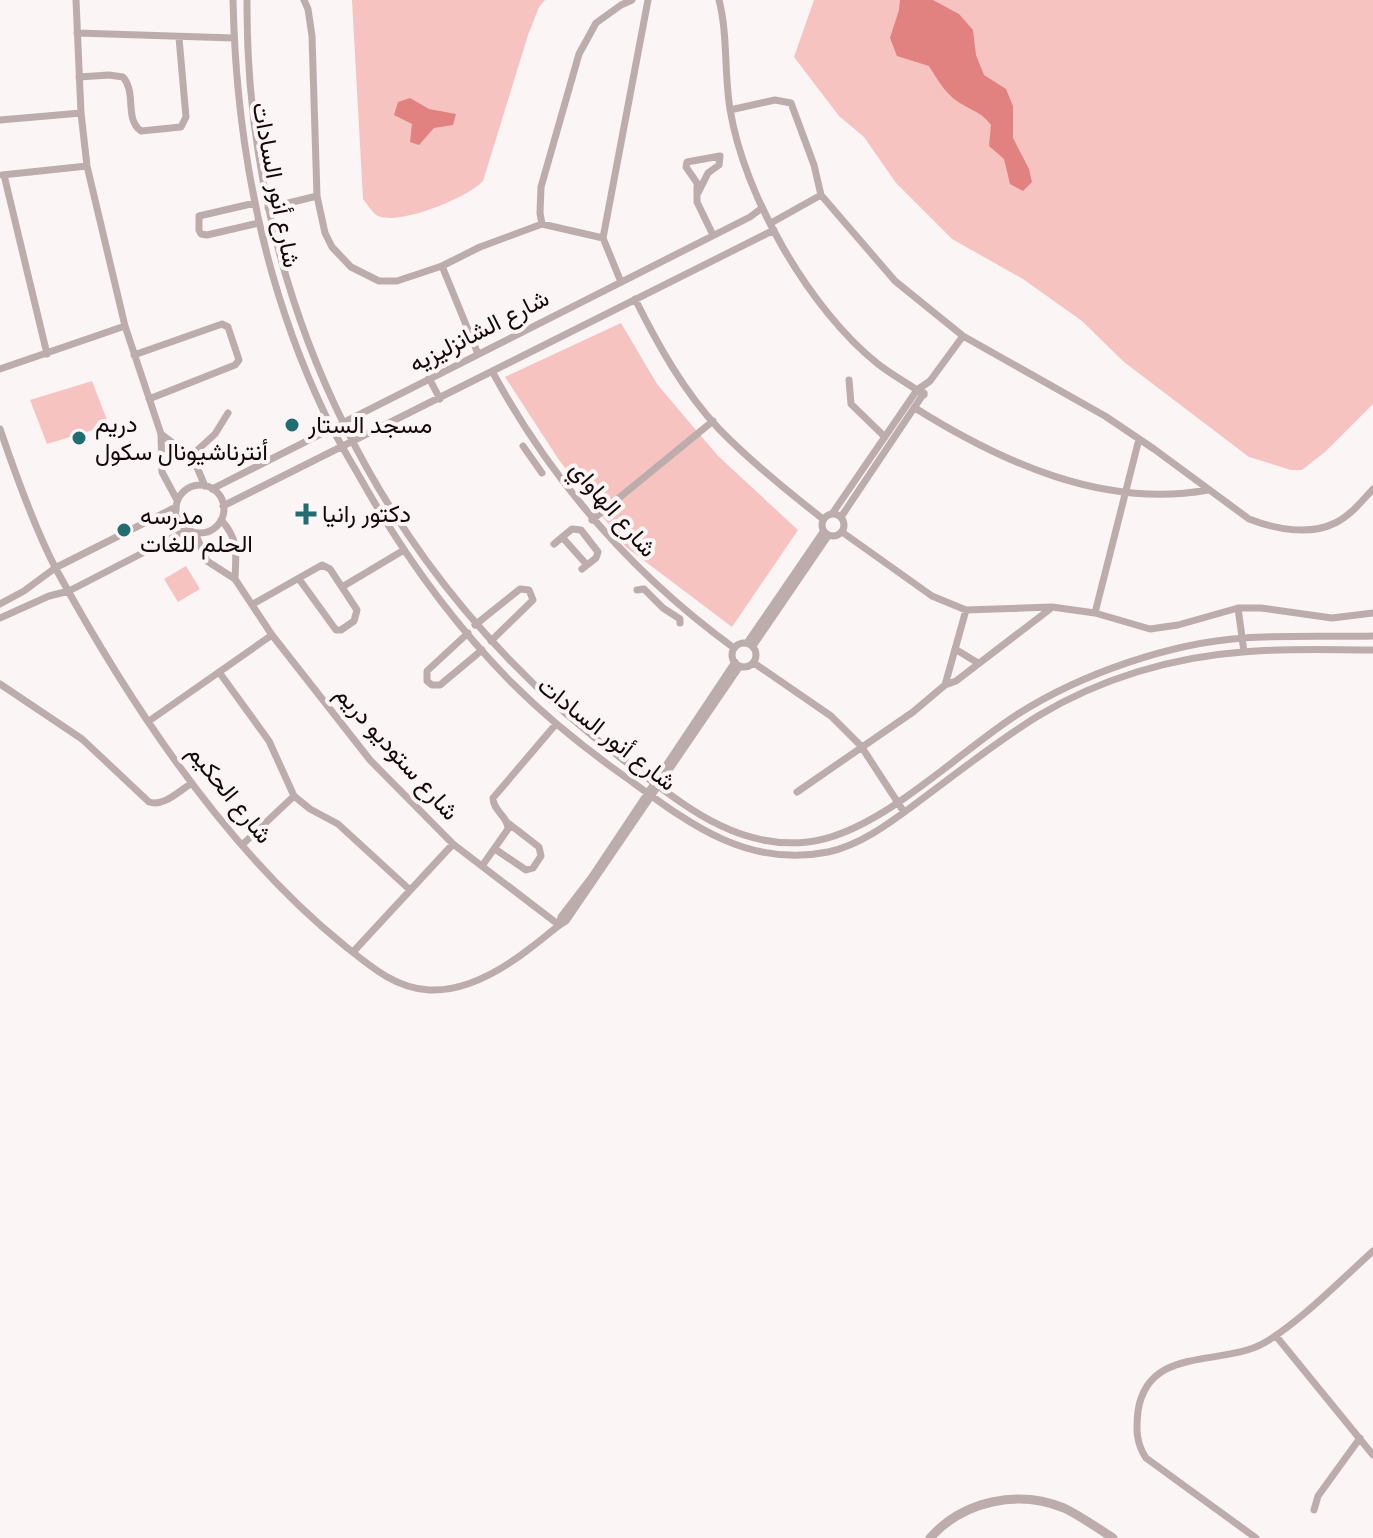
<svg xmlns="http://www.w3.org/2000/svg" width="1373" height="1538" font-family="'Fira Sans Condensed',Vazirmatn,sans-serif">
<rect width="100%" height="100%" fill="#fcf5f5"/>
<path fill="#f6c3c1" d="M 352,0 L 545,0 L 539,7 L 528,35 L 483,181 C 467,198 405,223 381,217 C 373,215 368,205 363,199 Z
M 814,0 L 1373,0 L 1373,404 L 1325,452 L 1302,470 L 1291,470 L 1249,457 L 1124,362 L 1082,321 L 1023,279 L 952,239 L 896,183 L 864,137 L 839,116 L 794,57 Z
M 621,323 L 657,384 L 718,456 L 798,530 L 732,627 L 626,547 L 559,460 L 505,377 Z
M 92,381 L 109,425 L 47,444 L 30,400 Z
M 186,566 L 200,589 L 178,602 L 164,579 Z"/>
<path fill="#e18281" d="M 900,0 L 933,0 L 959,14 L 973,30 L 976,55 L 984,75 L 1006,89 L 1013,106 L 1013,138 L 1029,169 L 1032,182 L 1023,191 L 1010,184 L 1004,159 L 989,146 L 991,125 C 982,113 977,113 965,106 C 947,97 939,82 929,66 L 897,56 L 890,38 L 899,10 Z
M 410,98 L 429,109 L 456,114 L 453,125 L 434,128 L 419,145 L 410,142 L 412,124 L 394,115 L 398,102 Z"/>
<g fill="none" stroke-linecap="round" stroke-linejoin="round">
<path stroke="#bcadac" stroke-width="7" d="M 76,0 L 81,113 L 87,166 L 125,326 L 161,434 L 162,472 L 177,500
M 233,0 C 236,142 263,283 324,412 C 336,438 352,463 366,488 C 406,558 454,624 511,682 C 548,719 588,751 631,781 C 691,825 748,868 828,852 C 861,845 891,822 918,802 C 957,773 996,742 1038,716 C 1099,679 1172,657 1243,652 C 1286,648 1330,650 1373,650
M 247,0 C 245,300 384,583 626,762 C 682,803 734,850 808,842 C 879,834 958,752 1018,714 C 1081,674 1170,643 1244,638 C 1287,635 1330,637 1373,636
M 304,0 L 308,9 L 312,36 L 317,196 L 325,233 L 332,247 L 351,267 L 379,281 L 397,281 L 442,266 L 480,247 L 542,224 L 603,238 L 621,282
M 719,0 C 728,35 724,73 730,109 C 744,196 810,310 878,364 C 892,375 909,384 924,395
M 77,33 L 234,38
M 79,77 L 109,75 L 123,77 C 137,93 124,119 141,131 L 181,127 L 186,117 L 179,38
M 730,110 L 775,100 L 791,103 L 814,165 L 821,195 L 895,281 L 963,336 L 1105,416 L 1154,449 L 1249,519 C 1275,529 1309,536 1335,523 C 1350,516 1362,501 1373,489
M 0,120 L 81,113
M 2,175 L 87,166
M 4,175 L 47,354
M 698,193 L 708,173 L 719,165 L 720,156 L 687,162 L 686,167 L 697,183 L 697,202 L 713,235
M 255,203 L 199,216 L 199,230 L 201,234 L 207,235 L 259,223
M 268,208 L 317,196
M 771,223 L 821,195
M 542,224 L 540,213 L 541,187 L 579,54 L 596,23 L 621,5 L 632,0
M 603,238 L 648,0
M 442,266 L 478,354
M 635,299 C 658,345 684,392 719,429 C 751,462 787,491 823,519
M 134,355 L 222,324 L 228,327 L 239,360 L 235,365 L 149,399
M 0,369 L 125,326
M 492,371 C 552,482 631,573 734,648
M 429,378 L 440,399
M 849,380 L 851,404 L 885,437
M 915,408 C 1001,462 1104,509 1208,490
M 0,429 C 15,473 35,529 56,569 C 128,701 227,851 345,946 C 370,966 395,988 429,990 C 467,992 504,969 533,946 C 544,938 554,928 566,921 L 740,666
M 161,434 L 193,458 L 205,486
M 523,446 L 542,473
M 191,456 L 215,434 L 228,413
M176 509a24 24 0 1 1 48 0a24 24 0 1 1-48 0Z
M 212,489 L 750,217 L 762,208
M 223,506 L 774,230
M822 525a11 11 0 1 1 22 0a11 11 0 1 1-22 0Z
M 832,514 L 917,390 L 930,381 L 963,336
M 841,517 L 924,393
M 221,520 C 239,539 236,554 235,579
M 592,520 L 713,421
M 842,532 L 932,596 L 966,610 L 1052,607 L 1095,613 L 1150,629 L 1178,625 L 1238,608 L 1261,608 L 1332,618 L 1373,613
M 195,533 L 207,561 L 235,579 L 272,635 L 370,760 L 453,844 L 559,925
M 562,537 L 587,565
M 554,544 L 572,529 L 581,530 L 598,552 L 596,558 L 582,569
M 342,587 L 404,550
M 637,590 L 644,589 L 663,608 L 680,619 L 680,623
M 0,604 L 24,591 L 55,568 L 176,507
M 253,604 L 322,565 L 330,569 L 357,610 L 354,621 L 341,630 L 336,630 L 299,579
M 1238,608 L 1244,652
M 1095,613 L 1139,439
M 0,618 L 49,596 L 69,591 L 187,530
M 475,625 L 520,589 L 529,590 L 533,600 L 491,641
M 468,633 L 427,671 L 427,681 L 432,685 L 440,685 L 482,650
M732 655a12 12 0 1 1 24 0a12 12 0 1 1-24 0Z
M 747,643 L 823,532
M 753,646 L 828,536
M 955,649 L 978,663
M 754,663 L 831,716 L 861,746 L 904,812
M 219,672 L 269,741 L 294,796 L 310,809 L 338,824 L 410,890
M 0,684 L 82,739 L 149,802 C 164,807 179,791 192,783
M 945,685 L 966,610
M 149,721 L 272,635
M 797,792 L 913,712 L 945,685 L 956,681 L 1050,609
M 243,844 L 294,796
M 495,849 L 526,870 L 533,868 L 541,856 L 539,847 L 508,823
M 482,866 L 508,829 C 508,816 493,811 493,798 L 556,724
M 559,925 L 561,917 L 591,878 L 735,662
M 353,952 L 453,844
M 1276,1336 L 1373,1455
M 1314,1510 L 1318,1496 L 1360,1438
M 1256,1538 L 1146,1458 C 1136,1443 1136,1429 1138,1411 C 1148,1345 1222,1367 1264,1343 C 1299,1323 1342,1279 1373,1251"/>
<path stroke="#bcadac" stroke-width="9" d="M 930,1538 C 963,1501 1018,1489 1064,1508 C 1081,1516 1097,1528 1113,1538"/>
</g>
<g fill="#226d72" stroke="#fcf5f5" stroke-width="3">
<circle cx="292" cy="425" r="8"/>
<circle cx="79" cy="438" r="8"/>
<path d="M302 502h8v8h8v8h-8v8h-8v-8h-8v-8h8z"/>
<circle cx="124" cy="530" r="8"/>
</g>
<g text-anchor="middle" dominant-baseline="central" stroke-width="8" stroke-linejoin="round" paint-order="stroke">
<g font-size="24" fill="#130909" stroke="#fcf5f5">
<text transform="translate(276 185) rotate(79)">شارع أنور السادات</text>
<text transform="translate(479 331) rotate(-27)">شارع الشانزليزيه</text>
<text transform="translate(613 509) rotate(49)">شارع الهاواي</text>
<text transform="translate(607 734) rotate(38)">شارع أنور السادات</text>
<text transform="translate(397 753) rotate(48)">شارع ستوديو دريم</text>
<text transform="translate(230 794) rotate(51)">شارع الحكيم</text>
</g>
<g font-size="24" fill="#130909" stroke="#fcf5f5" text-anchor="start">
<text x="95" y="424">دريم<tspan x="95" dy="28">أنترناشيونال سكول</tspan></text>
<text x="308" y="425">مسجد الستار</text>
<text x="322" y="514">دكتور رانيا</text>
<text x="140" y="516">مدرسه<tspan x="140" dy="28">الحلم للغات</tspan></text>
</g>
</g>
</svg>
